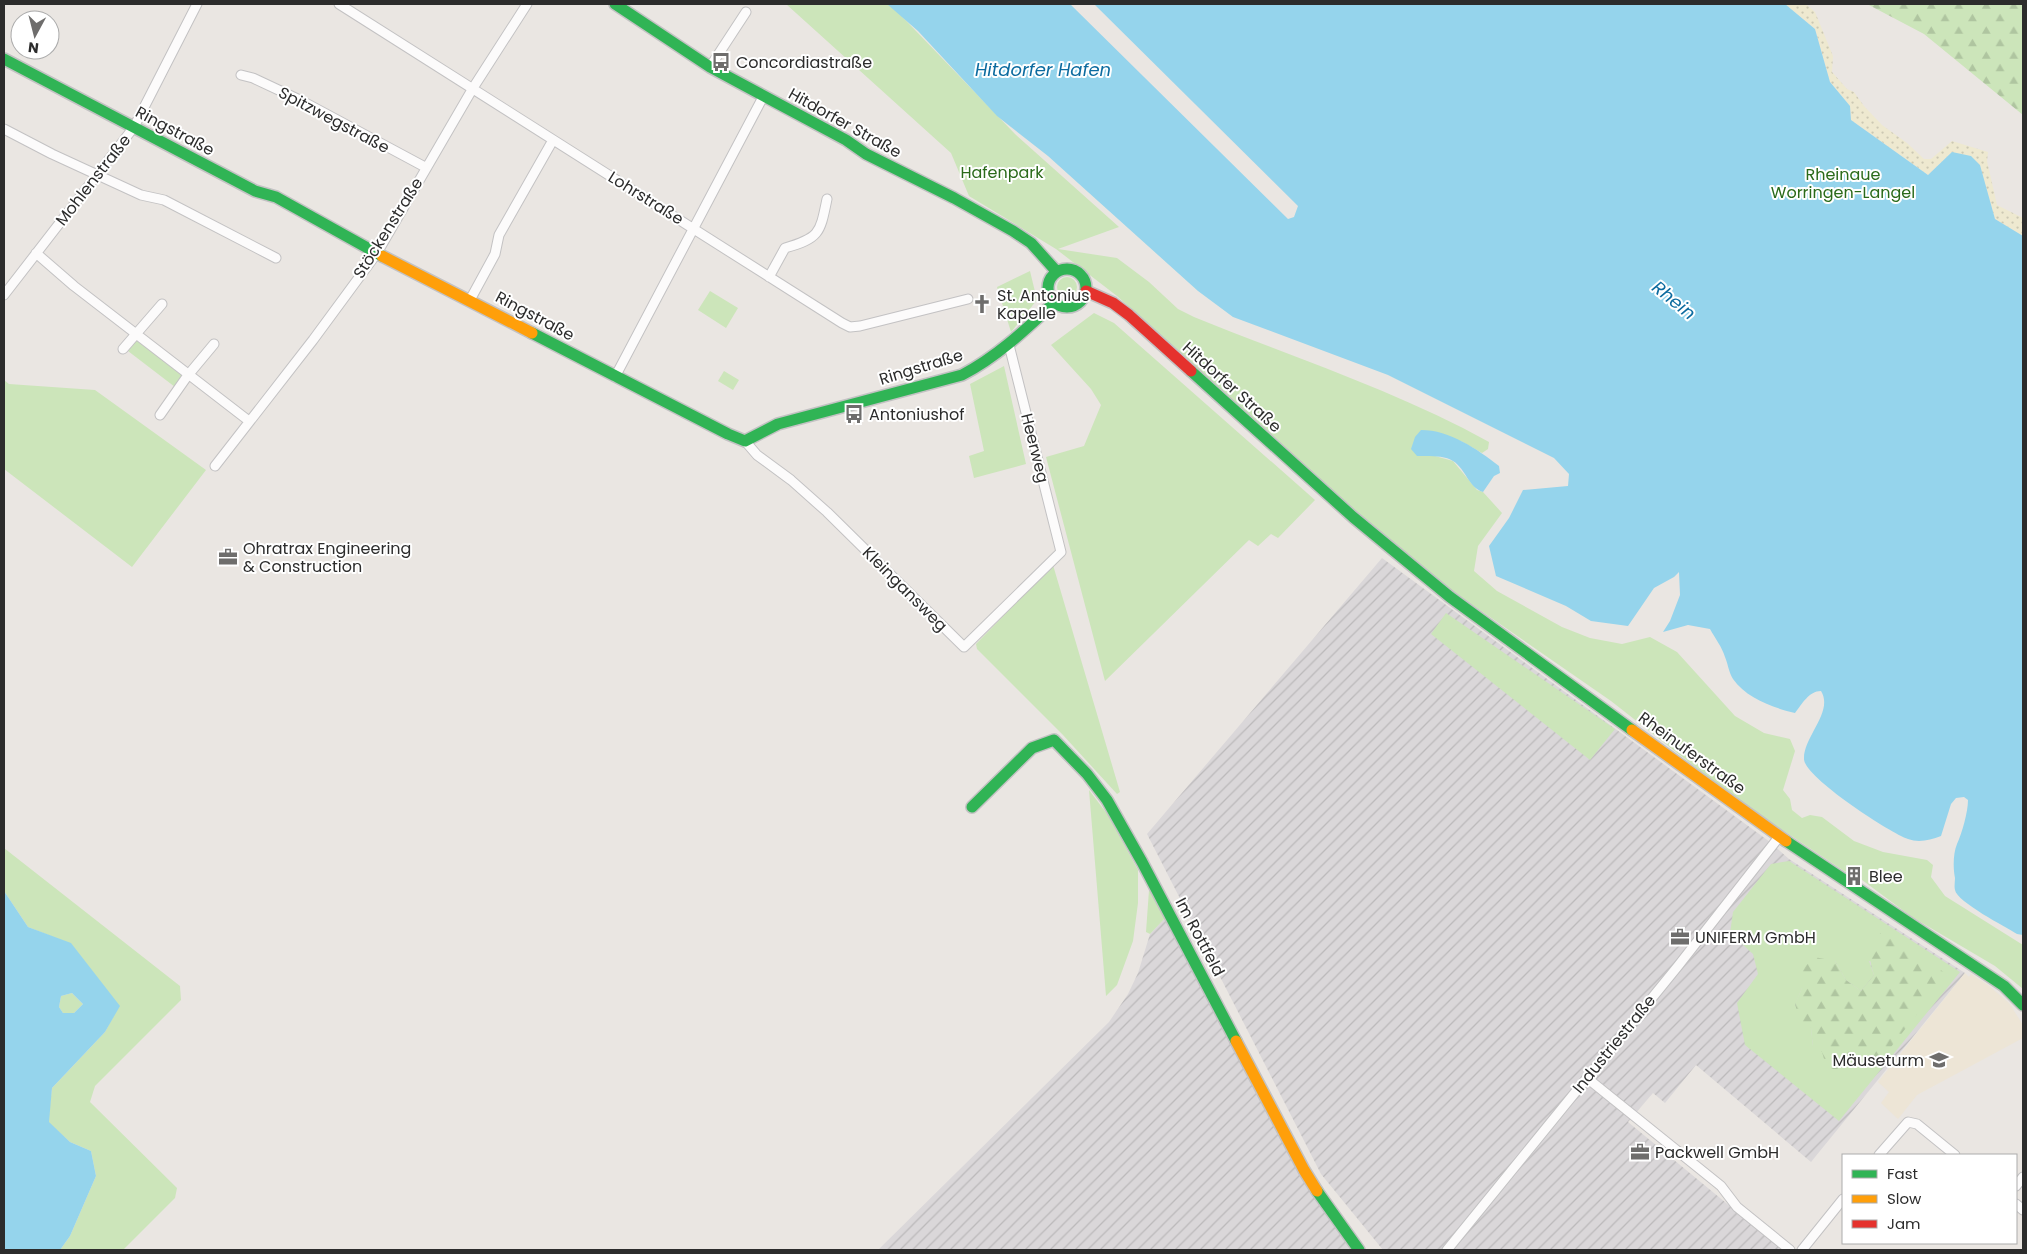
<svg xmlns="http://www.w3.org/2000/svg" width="2027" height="1254" font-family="Poppins,sans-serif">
<defs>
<pattern id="industrial-furrows" width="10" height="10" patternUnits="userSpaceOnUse" patternTransform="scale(1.25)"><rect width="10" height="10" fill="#dad7d9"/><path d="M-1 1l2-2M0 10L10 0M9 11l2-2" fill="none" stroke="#bbb9ba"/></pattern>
<pattern id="forest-firs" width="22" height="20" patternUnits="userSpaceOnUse" patternTransform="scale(1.25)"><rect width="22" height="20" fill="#cce5ba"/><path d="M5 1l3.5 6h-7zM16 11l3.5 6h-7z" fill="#afc5a0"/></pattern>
<pattern id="sand-dots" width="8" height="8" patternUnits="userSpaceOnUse" patternTransform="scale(1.25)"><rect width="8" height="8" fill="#eee9d0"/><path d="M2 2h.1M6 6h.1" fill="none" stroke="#ccc8b3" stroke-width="1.8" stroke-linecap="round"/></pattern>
</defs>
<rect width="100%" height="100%" fill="#eae6e2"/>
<path fill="url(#industrial-furrows)" d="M 1382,558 L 1770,842 L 1789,859 L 1965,973 L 1811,1162 L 1696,1065 L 1665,1103 L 1653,1093 L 1628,1122 L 1783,1250 L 1383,1250 L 1321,1174 L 1147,834 Z
M 1167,916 L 1354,1250 L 878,1250 L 1109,1022 L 1128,994 L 1138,973 L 1150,934 Z"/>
<path fill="#ede5d6" d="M 1965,973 L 1969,977 L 1971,974 L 1988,985 L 2009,1003 L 2023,1025 L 2023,1038 L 1917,1095 L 1898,1119 L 1881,1103 L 1889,1092 L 1878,1082 Z"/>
<path fill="#cce5ba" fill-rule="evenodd" d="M 786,4 L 890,4 L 1015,134 L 1119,227 L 1058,249 L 1117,258 L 1149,282 L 1178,309 L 1194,317 C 1292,357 1397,391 1489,442 L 1488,449 L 1482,453 L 1461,441 L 1417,456 L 1435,456 L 1453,461 L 1477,490 L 1483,492 L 1502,513 L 1478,546 L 1474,571 L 1497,591 L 1562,627 L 1590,638 L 1622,644 L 1650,637 L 1677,652 L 1735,716 L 1764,733 L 1790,739 L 1795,751 L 1783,790 L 1790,799 L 1792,810 L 1802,818 L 1810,815 L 1822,817 L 1854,841 L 1883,852 L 1927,860 L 1933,865 L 1931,877 L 1945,896 L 2023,945 L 2023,989 L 1995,966 L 1912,917 L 1854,874 L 1844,871 L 1736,799 L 1611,701 L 1448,588 L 1362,517 L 1117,296 L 1056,249 L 969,196 L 951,153 Z
M 1030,271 L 1037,300 L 1011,332 L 997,287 Z
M1057 287a10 10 0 1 1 20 0a10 10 0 1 1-20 0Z
M 710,291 L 738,308 L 726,328 L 698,310 Z
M 1094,313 L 1114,323 L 1315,500 L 1278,538 L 1271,534 L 1258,546 L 1249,540 L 1105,681 L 1046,457 L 1084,446 L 1101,405 L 1091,389 L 1051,345 Z
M 136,340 L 183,376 L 175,387 L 128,351 Z
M 1004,366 L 1026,464 L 974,478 L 969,456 L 984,451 L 970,384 Z
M 724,371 L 739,380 L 733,390 L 718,381 Z
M 4,380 L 9,384 L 95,390 L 206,470 L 132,567 L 4,469 Z
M 1053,565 L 1120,792 L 1117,794 L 1063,735 L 977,649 L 976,644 Z
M 1446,613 L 1615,729 L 1590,760 L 1431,634 Z
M 1089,790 L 1108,815 L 1138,870 L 1138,903 L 1133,941 L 1117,985 L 1106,996 Z
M 4,848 L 180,986 L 181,1000 L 95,1086 L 90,1102 L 177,1188 L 175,1198 L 123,1250 L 60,1250 L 70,1236 L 96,1176 L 91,1151 L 70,1142 L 48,1122 L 52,1088 L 105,1032 L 119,1006 L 71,944 L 28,927 L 4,891 Z
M 1789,861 L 1960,972 L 1839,1121 L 1745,1045 L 1737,1003 L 1758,974 L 1753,954 L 1730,933 L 1733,912 L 1771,864 ZM 1835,961 L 1846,980 L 1861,991 L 1874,975 L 1869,961 L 1948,975 L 1813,1047 L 1811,1028 L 1795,1005 L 1802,988 Z
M 1149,890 L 1167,916 L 1150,934 L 1146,932 Z
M 72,993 L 83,1004 L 74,1013 L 63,1013 L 59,1007 L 61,996 Z"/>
<path fill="url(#forest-firs)" d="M 1867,4 L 2023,4 L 2023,115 L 1924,34 Z
M 1883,930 L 1948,975 L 1883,1057 L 1850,1069 L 1827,1069 L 1822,1052 L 1813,1047 L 1811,1028 L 1800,1022 L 1795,1004 L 1802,988 L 1801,971 L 1814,957 L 1835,961 L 1846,980 L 1861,991 L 1874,975 C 1867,953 1869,947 1883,930 Z"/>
<path fill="url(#sand-dots)" d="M 1785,4 L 1806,4 L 1815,12 L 1833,56 L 1832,72 L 1847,89 L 1854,92 L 1864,106 L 1882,125 L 1907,143 L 1924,159 L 1931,159 L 1952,141 L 1988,152 L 1987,161 L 1997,205 L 2023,218 L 2023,236 L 1995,219 L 1980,166 L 1952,152 L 1928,175 L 1851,120 L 1850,106 L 1830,82 L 1815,29 Z"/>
<path fill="#95d4ec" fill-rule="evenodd" d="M 887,4 L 1070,4 L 1288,219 L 1294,217 L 1298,206 L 1094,4 L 1785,4 L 1815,29 L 1830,82 L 1850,106 L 1851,120 L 1928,175 L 1952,152 L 1971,156 L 1980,165 L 1995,219 L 2023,236 L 2023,935 L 2017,934 C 2006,927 1957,902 1955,890 C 1954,886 1955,882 1955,878 C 1953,868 1953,854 1957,844 C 1962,833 1968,812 1968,800 L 1964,797 L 1956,798 L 1951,804 L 1941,836 C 1930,840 1919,843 1908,839 C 1890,833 1804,777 1804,759 C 1803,737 1834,712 1821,691 C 1809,691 1802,704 1795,713 C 1774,708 1746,698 1733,679 C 1729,673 1728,664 1725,657 C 1722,647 1715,638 1710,629 L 1688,625 L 1663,632 L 1670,621 L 1680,595 L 1679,572 L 1674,577 L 1654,588 L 1628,626 L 1591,621 L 1566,606 L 1496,576 L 1489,546 L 1509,518 L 1523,490 L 1568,486 L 1569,474 L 1554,458 L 1388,375 L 1233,317 L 1198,291 L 1048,156 L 997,116 L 918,31 Z
M 1421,430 C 1450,430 1477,449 1499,466 L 1500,473 L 1494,476 L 1483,492 C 1468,487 1466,469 1453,461 C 1444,455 1428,456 1417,456 L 1411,449 L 1415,437 Z
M 4,891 L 28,927 L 71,943 L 120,1006 L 105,1032 L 52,1088 L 49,1122 L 70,1142 L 91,1151 L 96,1176 L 70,1236 L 60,1250 L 4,1250 ZM 72,993 L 83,1004 L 74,1013 L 63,1013 L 59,1007 L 61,996 Z"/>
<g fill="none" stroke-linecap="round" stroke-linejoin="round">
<g stroke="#c3c2c3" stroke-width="11">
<path id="street" d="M 339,4 L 842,323 L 850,327 L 860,326 L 968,299
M 710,67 L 746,12
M 241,75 L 253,78 L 302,101 L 425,167
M 4,129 L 52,154 L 141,195 L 164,200 L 276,258
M 36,253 L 74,286 L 249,421
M 769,277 L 785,248 C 820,238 820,233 827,199
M 4,295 L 134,127 L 197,4
M 470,300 L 495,254 L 499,235 L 553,140
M 123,349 L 162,304
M 189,374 L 214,344
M 615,377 L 763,97
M 160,415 L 188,375
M 745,441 L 757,455 L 791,480 L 827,512 L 964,647 L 1061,552 L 1009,345
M 215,466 L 313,340 L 377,253 L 473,88 L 527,4
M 1587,1078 L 1721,1186 L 1737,1207 L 1790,1250
M 1879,1155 L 1908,1122 L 1917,1124 L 1955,1155
M 2016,1186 L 2023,1177
M 2016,1204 L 2023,1210
M 1447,1250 L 1678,966 L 1779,837
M 1802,1250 L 1843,1199"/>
</g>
<g stroke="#c3c2c3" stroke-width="14">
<path id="fast" d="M 615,4 L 710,67 L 846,140 L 866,154 L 954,198 L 1013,231 L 1031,243 L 1057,272
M 4,59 L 255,191 L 276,197 L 382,256
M1048 288a19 19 0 1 1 38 0a19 19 0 1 1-38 0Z
M 532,333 L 728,434 L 745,441 L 778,424 L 962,375 C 998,356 1025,330 1055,302
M 1191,371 L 1353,517 L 1450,597 L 1632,730
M 972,807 L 1032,748 L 1054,740 L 1087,774 L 1107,800 L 1142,862 L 1236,1041
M 1786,841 L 2004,986 L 2023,1005
M 1317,1191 L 1359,1250"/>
</g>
<g stroke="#c3c2c3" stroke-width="14">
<path id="slow" d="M 382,256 L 532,333
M 1632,730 L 1786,841
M 1236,1041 L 1304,1170 L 1317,1191"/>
</g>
<g stroke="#c3c2c3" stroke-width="14">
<path id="jam" d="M 1086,291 L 1113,303 L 1129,315 L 1191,371"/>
</g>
<use href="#street" stroke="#fcfbfb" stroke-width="9"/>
<use href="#fast" stroke="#30b455" stroke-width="11"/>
<use href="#slow" stroke="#ff9f0a" stroke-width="11"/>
<use href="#jam" stroke="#e5322d" stroke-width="11"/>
</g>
<defs>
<g id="bus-bare" transform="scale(1.5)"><path d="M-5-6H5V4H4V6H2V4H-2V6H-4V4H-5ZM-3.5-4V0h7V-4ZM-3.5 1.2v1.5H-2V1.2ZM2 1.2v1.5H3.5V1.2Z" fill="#6e6d6c" stroke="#fff" stroke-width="2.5" paint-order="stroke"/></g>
<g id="church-bare" transform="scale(1.5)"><path d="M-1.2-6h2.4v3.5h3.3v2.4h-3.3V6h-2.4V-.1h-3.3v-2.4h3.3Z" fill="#6e6d6c" stroke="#fff" stroke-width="2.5" paint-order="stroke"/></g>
<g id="office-bare" transform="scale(1.5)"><path d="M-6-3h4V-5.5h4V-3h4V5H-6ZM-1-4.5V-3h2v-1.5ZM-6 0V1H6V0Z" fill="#6e6d6c" stroke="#fff" stroke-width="2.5" paint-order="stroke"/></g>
<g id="building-bare" transform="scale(1.5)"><path d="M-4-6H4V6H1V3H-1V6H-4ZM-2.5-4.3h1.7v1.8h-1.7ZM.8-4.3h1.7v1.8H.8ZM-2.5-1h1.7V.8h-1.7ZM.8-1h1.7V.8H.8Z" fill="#6e6d6c" stroke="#fff" stroke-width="2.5" paint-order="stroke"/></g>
<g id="school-bare" transform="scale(1.5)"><path d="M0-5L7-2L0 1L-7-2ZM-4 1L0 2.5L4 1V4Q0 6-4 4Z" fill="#6e6d6c" stroke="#fff" stroke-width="2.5" paint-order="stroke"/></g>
</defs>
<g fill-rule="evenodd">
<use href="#bus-bare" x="721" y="62"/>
<use href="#church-bare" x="982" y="304"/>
<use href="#bus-bare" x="854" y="414"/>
<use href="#office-bare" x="228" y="557"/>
<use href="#building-bare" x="1854" y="876"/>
<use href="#office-bare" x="1680" y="937"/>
<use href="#school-bare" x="1939" y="1060"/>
<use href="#office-bare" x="1640" y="1152"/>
</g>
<g text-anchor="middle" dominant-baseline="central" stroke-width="4" stroke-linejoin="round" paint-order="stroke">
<g font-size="16" fill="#2c2c2c" stroke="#fff" text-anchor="start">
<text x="736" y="62">Concordiastraße</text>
<text x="997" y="295">St. Antonius<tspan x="997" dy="18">Kapelle</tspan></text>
<text x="869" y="414">Antoniushof</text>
<text x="243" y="548">Ohratrax Engineering<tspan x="243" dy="18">&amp; Construction</tspan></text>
<text x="1869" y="876">Blee</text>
<text x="1695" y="937">UNIFERM GmbH</text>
<text x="1924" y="1060" text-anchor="end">Mäuseturm</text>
<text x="1655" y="1152">Packwell GmbH</text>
</g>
<g font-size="16" fill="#2c2c2c" stroke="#fff">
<text transform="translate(334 120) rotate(28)">Spitzwegstraße</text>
<text transform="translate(845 123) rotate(29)">Hitdorfer Straße</text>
<text transform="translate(175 131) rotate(28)">Ringstraße</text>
<text transform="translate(93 180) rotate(-52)">Mohlenstraße</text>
<text transform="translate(646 198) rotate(32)">Lohrstraße</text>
<text transform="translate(388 228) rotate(-58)">Stöckenstraße</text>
<text transform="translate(535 316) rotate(28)">Ringstraße</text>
<text transform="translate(921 367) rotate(-17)">Ringstraße</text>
<text transform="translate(1232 387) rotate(42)">Hitdorfer Straße</text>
<text transform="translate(1035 448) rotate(76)">Heerweg</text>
<text transform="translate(905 589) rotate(45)">Kleingansweg</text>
<text transform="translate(1692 753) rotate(36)">Rheinuferstraße</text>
<text transform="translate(1200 937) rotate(62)">Im Rottfeld</text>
<text transform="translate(1614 1044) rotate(-51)">Industriestraße</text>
</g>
<g font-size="16" fill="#2a6a1a" stroke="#fff">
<text x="1002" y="172">Hafenpark</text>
<text x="1843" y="174">Rheinaue<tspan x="1843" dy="18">Worringen-Langel</tspan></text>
</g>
<g font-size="18" font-style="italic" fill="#0c6b9f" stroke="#fff">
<text x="1043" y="69">Hitdorfer Hafen</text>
<text transform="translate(1674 300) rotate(39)">Rhein</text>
</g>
</g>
<rect width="2027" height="1254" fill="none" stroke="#2c2c2c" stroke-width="10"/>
<rect x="1842" y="1154" width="175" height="90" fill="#ffffff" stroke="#ababab"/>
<rect x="1852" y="1170" width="25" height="8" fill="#30b455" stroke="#ababab"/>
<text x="1887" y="1179" font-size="15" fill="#2c2c2c">Fast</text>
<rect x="1852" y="1195" width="25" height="8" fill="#ff9f0a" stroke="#ababab"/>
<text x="1887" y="1204" font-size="15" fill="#2c2c2c">Slow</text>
<rect x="1852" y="1220" width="25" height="8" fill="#e5322d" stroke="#ababab"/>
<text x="1887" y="1229" font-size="15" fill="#2c2c2c">Jam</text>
<g transform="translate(35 35) rotate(187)"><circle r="24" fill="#ffffff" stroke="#ababab"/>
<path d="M0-4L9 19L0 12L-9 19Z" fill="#6e6d6c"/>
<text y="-8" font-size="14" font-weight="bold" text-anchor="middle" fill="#2c2c2c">N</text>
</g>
</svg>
